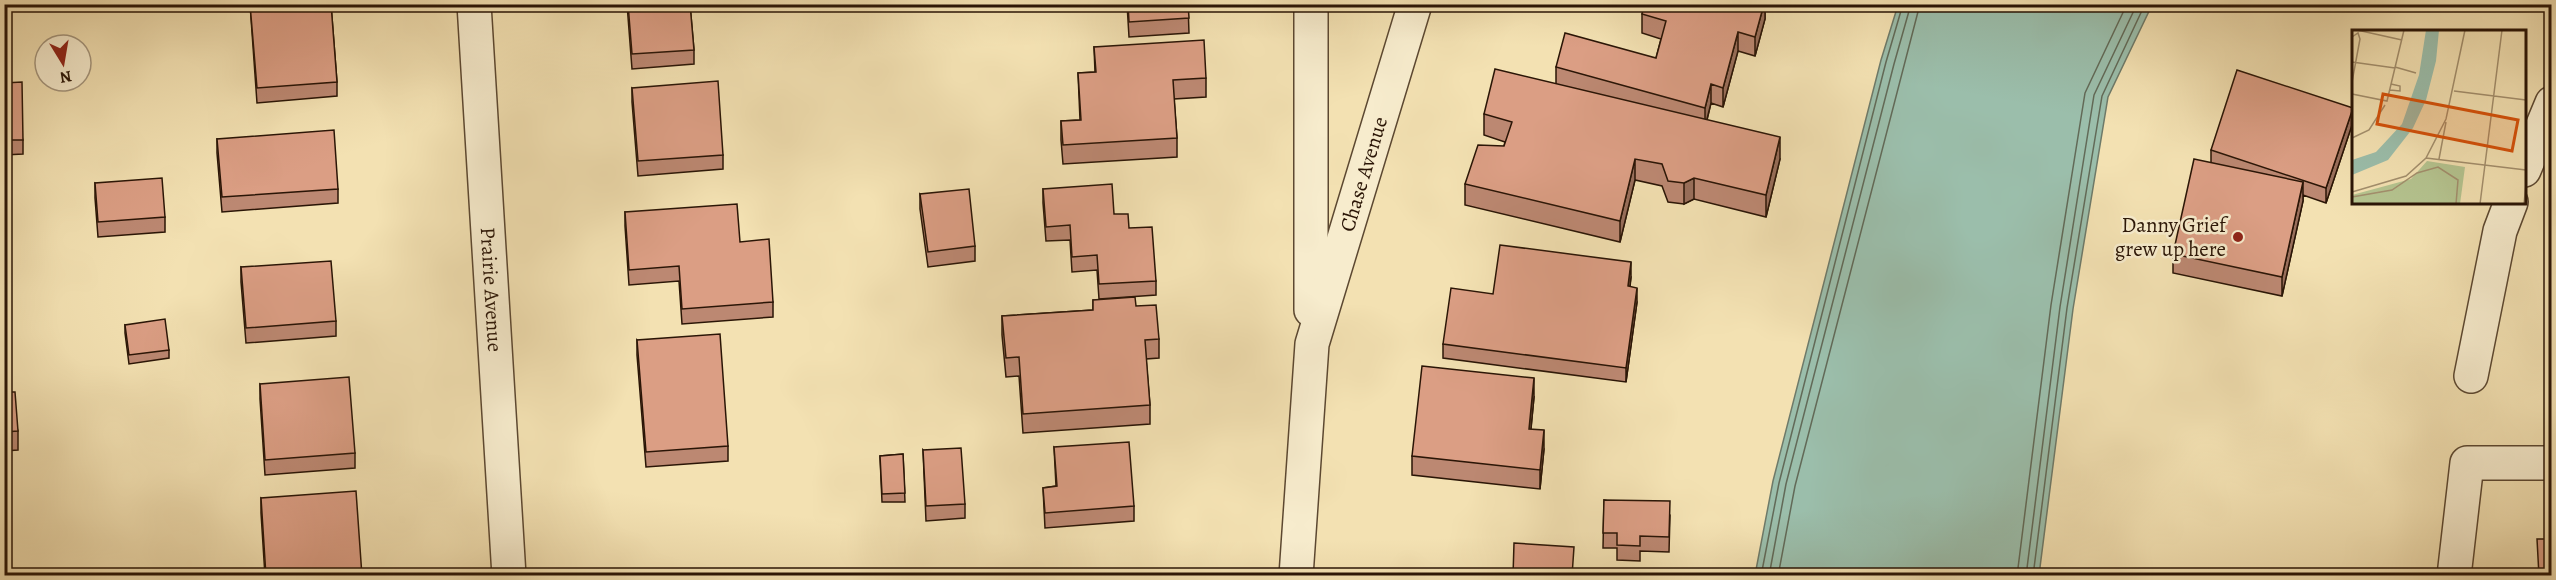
<svg xmlns="http://www.w3.org/2000/svg" width="2556" height="580" font-family="Alegreya,serif">
<rect width="100%" height="100%" fill="#f3e1b2"/>
<filter id="stains"><feTurbulence type="fractalNoise" baseFrequency=".00333" numOctaves="4"/><feColorMatrix values="0 0 0 0 .2 0 0 0 0 .09 0 0 0 0 .02 0 0 0 .5 -.17"/></filter>
<radialGradient id="worn" r=".72"><stop offset=".6" stop-color="#630" stop-opacity="0"/><stop offset="1" stop-color="#630" stop-opacity=".3"/></radialGradient>
<path fill="#9bbeab" stroke="#6e7a69" stroke-width="1.5" d="M 1898,5 L 2152,5 L 2108,97 L 2073,309 L 2039,575 L 1755,575 L 1773,481 L 1881,60 Z"/>
<g fill="none" stroke-linecap="round" stroke-linejoin="round">
<path stroke="#626a58" stroke-width="1.5" d="M 1761,576 L 1779,483 L 1886,62 L 1903,4
M 1769,576 L 1786,484 L 1894,64 L 1911,4
M 1778,576 L 1795,486 L 1920,4
M 2017,576 L 2051,305 L 2085,93 L 2127,4
M 2026,576 L 2060,307 L 2094,95 L 2137,4
M 2033,576 L 2067,308 L 2102,96 L 2145,4"/>
<g stroke="#5c4831" stroke-width="36">
<g id="minor">
<path id="s1" d="M 474,4 L 509,576"/>
<path d="M 1311,4 L 1311,310"/>
<path d="M 2524,170 L 2552,103"/>
<path d="M 2471,376 L 2500,231 L 2511,202"/>
<path id="s2" d="M 1296,576 L 1312,344 L 1415,4"/>
<path d="M 2454,576 L 2467,463 L 2552,463"/>
</g>
</g>
<use href="#minor" stroke="#f7eccd" stroke-width="33"/>
</g>
<path fill="#bc8872" stroke="#2a1506" stroke-width="1.5" d="M 250,4 L 331,4 L 337,82 L 337,96 L 257,103 Z
M 627,4 L 690,4 L 694,50 L 694,64 L 632,69 Z
M 1127,4 L 1188,4 L 1189,33 L 1129,37 Z
M 1765,4 L 1765,19 L 1755,56 L 1738,51 L 1723,107 L 1711,103 L 1707,120 L 1780,159 L 1766,217 L 1694,199 L 1684,204 L 1668,202 L 1662,186 L 1635,180 L 1620,242 L 1465,205 L 1465,184 L 1504,146 L 1505,142 L 1484,135 L 1484,114 L 1556,84 L 1556,67 L 1656,58 L 1661,39 L 1642,33 L 1642,14 Z
M 1094,47 L 1206,78 L 1206,97 L 1174,99 L 1177,138 L 1177,157 L 1063,164 L 1061,140 L 1061,121 L 1080,120 L 1078,73 L 1095,72 Z
M 4,83 L 23,140 L 23,154 L 4,155 Z
M 632,88 L 723,155 L 723,169 L 638,176 L 632,102 Z
M 2353,122 L 2326,203 L 2303,195 L 2303,201 L 2282,296 L 2173,273 L 2173,254 L 2211,163 L 2211,150 Z
M 217,139 L 338,189 L 338,203 L 222,212 L 217,153 Z
M 95,183 L 165,217 L 165,232 L 98,237 L 95,198 Z
M 1043,189 L 1114,214 L 1129,228 L 1156,281 L 1156,295 L 1099,299 L 1097,270 L 1072,272 L 1070,240 L 1046,241 L 1043,203 Z
M 920,194 L 975,246 L 975,261 L 928,267 L 920,209 Z
M 625,212 L 740,242 L 773,302 L 773,317 L 682,324 L 679,281 L 629,285 L 625,226 Z
M 241,267 L 336,321 L 336,336 L 246,343 L 241,282 Z
M 1631,277 L 1630,287 L 1637,302 L 1626,382 L 1443,358 L 1443,344 L 1493,294 Z
M 1093,300 L 1136,306 L 1159,339 L 1159,358 L 1146,359 L 1150,405 L 1150,424 L 1023,433 L 1019,376 L 1006,377 L 1002,335 L 1002,316 L 1093,310 Z
M 125,325 L 169,350 L 169,358 L 129,364 L 125,333 Z
M 637,340 L 728,446 L 728,461 L 646,467 L 637,355 Z
M 260,384 L 355,453 L 355,468 L 265,475 L 260,399 Z
M 4,392 L 18,431 L 18,450 L 4,451 Z
M 1534,397 L 1531,429 L 1544,449 L 1540,489 L 1412,475 L 1412,456 Z
M 1054,447 L 1134,506 L 1134,521 L 1045,528 L 1043,488 L 1056,486 Z
M 923,450 L 965,504 L 965,518 L 926,521 Z
M 903,454 L 905,502 L 882,502 L 880,456 Z
M 261,498 L 362,576 L 265,576 L 261,513 Z
M 1604,500 L 1670,515 L 1669,552 L 1640,551 L 1640,561 L 1617,560 L 1617,548 L 1603,548 Z"/>
<path fill="#996f5c" stroke="#2a1506" stroke-width="1.5" d="M 1764,4 L 1765,4 L 1765,19 L 1755,56 L 1755,37 Z
M 1738,32 L 1738,51 L 1723,107 L 1723,88 Z
M 1711,84 L 1711,103 L 1705,127 L 1705,108 Z
M 2353,108 L 2353,122 L 2326,203 L 2326,188 Z
M 1780,137 L 1780,159 L 1766,217 L 1766,195 Z
M 1635,159 L 1635,180 L 1620,242 L 1620,221 Z
M 1694,178 L 1694,199 L 1684,204 L 1684,183 Z
M 2303,182 L 2303,201 L 2282,296 L 2282,277 Z
M 1631,262 L 1631,277 L 1628,301 L 1628,286 Z
M 1637,288 L 1637,302 L 1626,382 L 1626,368 Z
M 1534,378 L 1534,397 L 1529,448 L 1529,429 Z
M 1544,430 L 1544,449 L 1540,489 L 1540,470 Z"/>
<path fill="#db9e84" stroke="#2a1506" stroke-width="1.5" d="M 250,4 L 331,4 L 337,82 L 257,88 Z
M 628,4 L 690,4 L 694,50 L 632,54 Z
M 1128,4 L 1188,4 L 1189,18 L 1129,22 Z
M 1644,4 L 1764,4 L 1755,37 L 1738,32 L 1723,88 L 1711,84 L 1705,108 L 1556,67 L 1565,33 L 1656,58 L 1666,21 L 1642,14 Z
M 1204,40 L 1206,78 L 1173,80 L 1177,138 L 1063,145 L 1061,121 L 1081,120 L 1078,73 L 1096,72 L 1094,47 Z
M 1495,69 L 1780,137 L 1766,195 L 1694,178 L 1684,183 L 1668,181 L 1662,164 L 1635,159 L 1620,221 L 1465,184 L 1478,145 L 1504,146 L 1512,122 L 1484,114 Z
M 2237,70 L 2353,108 L 2326,188 L 2211,150 Z
M 718,81 L 723,155 L 638,161 L 632,88 Z
M 22,82 L 23,140 L 4,140 L 4,83 Z
M 334,130 L 338,189 L 222,197 L 217,139 Z
M 2194,159 L 2303,182 L 2282,277 L 2173,254 Z
M 162,178 L 165,217 L 98,222 L 95,183 Z
M 1112,184 L 1114,214 L 1128,214 L 1129,228 L 1152,227 L 1156,281 L 1099,284 L 1097,255 L 1072,257 L 1070,225 L 1046,227 L 1043,189 Z
M 969,189 L 975,246 L 928,252 L 920,194 Z
M 737,204 L 740,242 L 769,239 L 773,302 L 682,309 L 679,266 L 629,270 L 625,212 Z
M 1500,245 L 1631,262 L 1628,286 L 1637,288 L 1626,368 L 1443,344 L 1451,288 L 1493,294 Z
M 331,261 L 336,321 L 246,328 L 241,267 Z
M 1135,297 L 1136,306 L 1156,305 L 1159,339 L 1145,340 L 1150,405 L 1023,414 L 1019,357 L 1006,358 L 1002,316 L 1093,310 L 1093,300 Z
M 165,319 L 169,350 L 129,355 L 125,325 Z
M 720,334 L 728,446 L 646,452 L 637,340 Z
M 1422,366 L 1534,378 L 1529,429 L 1544,430 L 1540,470 L 1412,456 Z
M 349,377 L 355,453 L 265,460 L 260,384 Z
M 4,392 L 15,392 L 18,431 L 4,432 Z
M 1129,442 L 1134,506 L 1045,513 L 1043,488 L 1057,486 L 1054,447 Z
M 961,448 L 965,504 L 926,506 L 923,450 Z
M 903,454 L 905,493 L 882,494 L 880,456 Z
M 356,491 L 362,576 L 266,576 L 261,498 Z
M 1604,500 L 1670,501 L 1669,537 L 1640,536 L 1640,546 L 1617,545 L 1617,533 L 1603,533 Z
M 2537,539 L 2552,539 L 2552,576 L 2539,576 Z
M 1514,543 L 1574,547 L 1572,576 L 1513,576 Z
M 967,572 L 968,576 L 929,576 L 929,574 Z"/>
<circle fill="#8f2418" stroke="#f7eccd" stroke-width="2" cx="2238" cy="237" r="6"/>
<g text-anchor="middle" dominant-baseline="central" stroke-width="5" stroke-linejoin="round" paint-order="stroke">
<g font-size="21" fill="#2a1506" stroke="#f7eccd">
<text stroke="none"><textPath href="#s2" startOffset="410">Chase Avenue</textPath></text>
<text stroke="none"><textPath href="#s1" startOffset="286">Prairie Avenue</textPath></text>
</g>
<g font-size="21" fill="#2a1506" stroke="#f7eccd" text-anchor="end">
<text x="2226" y="225">Danny Grief<tspan x="2226" dy="24">grew up here</tspan></text>
</g>
</g>
<g transform="translate(2352 30)">
<rect width="174" height="174" fill="#f3e1b2"/>
<path d="M 75,131 L 113,137 L 108,174 L 0,174 L 0,165 L 59,149 Z" fill="#b5c490"/>
<path d="M 74,0 L 87,0 L 84,31 L 74,70 L 61,98 L 36,130 L 0,145 L 0,130 L 24,122 L 50,94 L 67,45 Z" fill="#9bbeab"/>
<path fill="none" stroke="#a38f6d" stroke-width="1.5" d="M 5,0 L 50,10M 0,7 L 6,3 L 8,9 L 0,52M 0,32 L 43,38M 43,37 L 64,43M 38,60 L 48,61 L 48,56 L 39,54M 102,61 L 174,70M 0,64 L 35,71 L 52,0M 0,108 L 17,100 L 33,75M 74,128 L 174,140M 87,129 L 94,92M 0,162 L 54,146 L 74,128 L 94,89 L 113,0M 0,167 L 40,160 L 65,143 L 86,137 L 106,150 L 104,174M 128,174 L 150,0M 172,174 L 174,154"/>
<path fill="#d5520b" fill-opacity="0.15" stroke="#d5520b" stroke-width="3" d="M 31,64 L 166,90 L 160,121 L 25,94 Z"/>
<rect width="174" height="174" fill="none" stroke="#2a1506" stroke-width="3"/>
</g>
<rect width="2556" height="580" fill="none" stroke="#f3e1b2" stroke-width="24"/>
<rect x="6" y="6" width="2544" height="568" fill="none" stroke="#2a1506" stroke-width="3"/>
<rect x="12" y="12" width="2532" height="556" fill="none" stroke="#2a1506" stroke-width="1.5"/>
<g transform="translate(63 63) rotate(169)"><circle r="28" fill="#f7eccd" stroke="#a5967d" stroke-width="1.5"/>
<path d="M0-4.5L10 22L0 15L-10 22Z" fill="#8f2418"/>
<text y="-9" font-size="16" font-weight="bold" text-anchor="middle" fill="#2a1506">N</text>
</g>
<rect width="100%" height="100%" filter="url(#stains)"/>
<rect width="100%" height="100%" fill="url(#worn)"/>
</svg>
